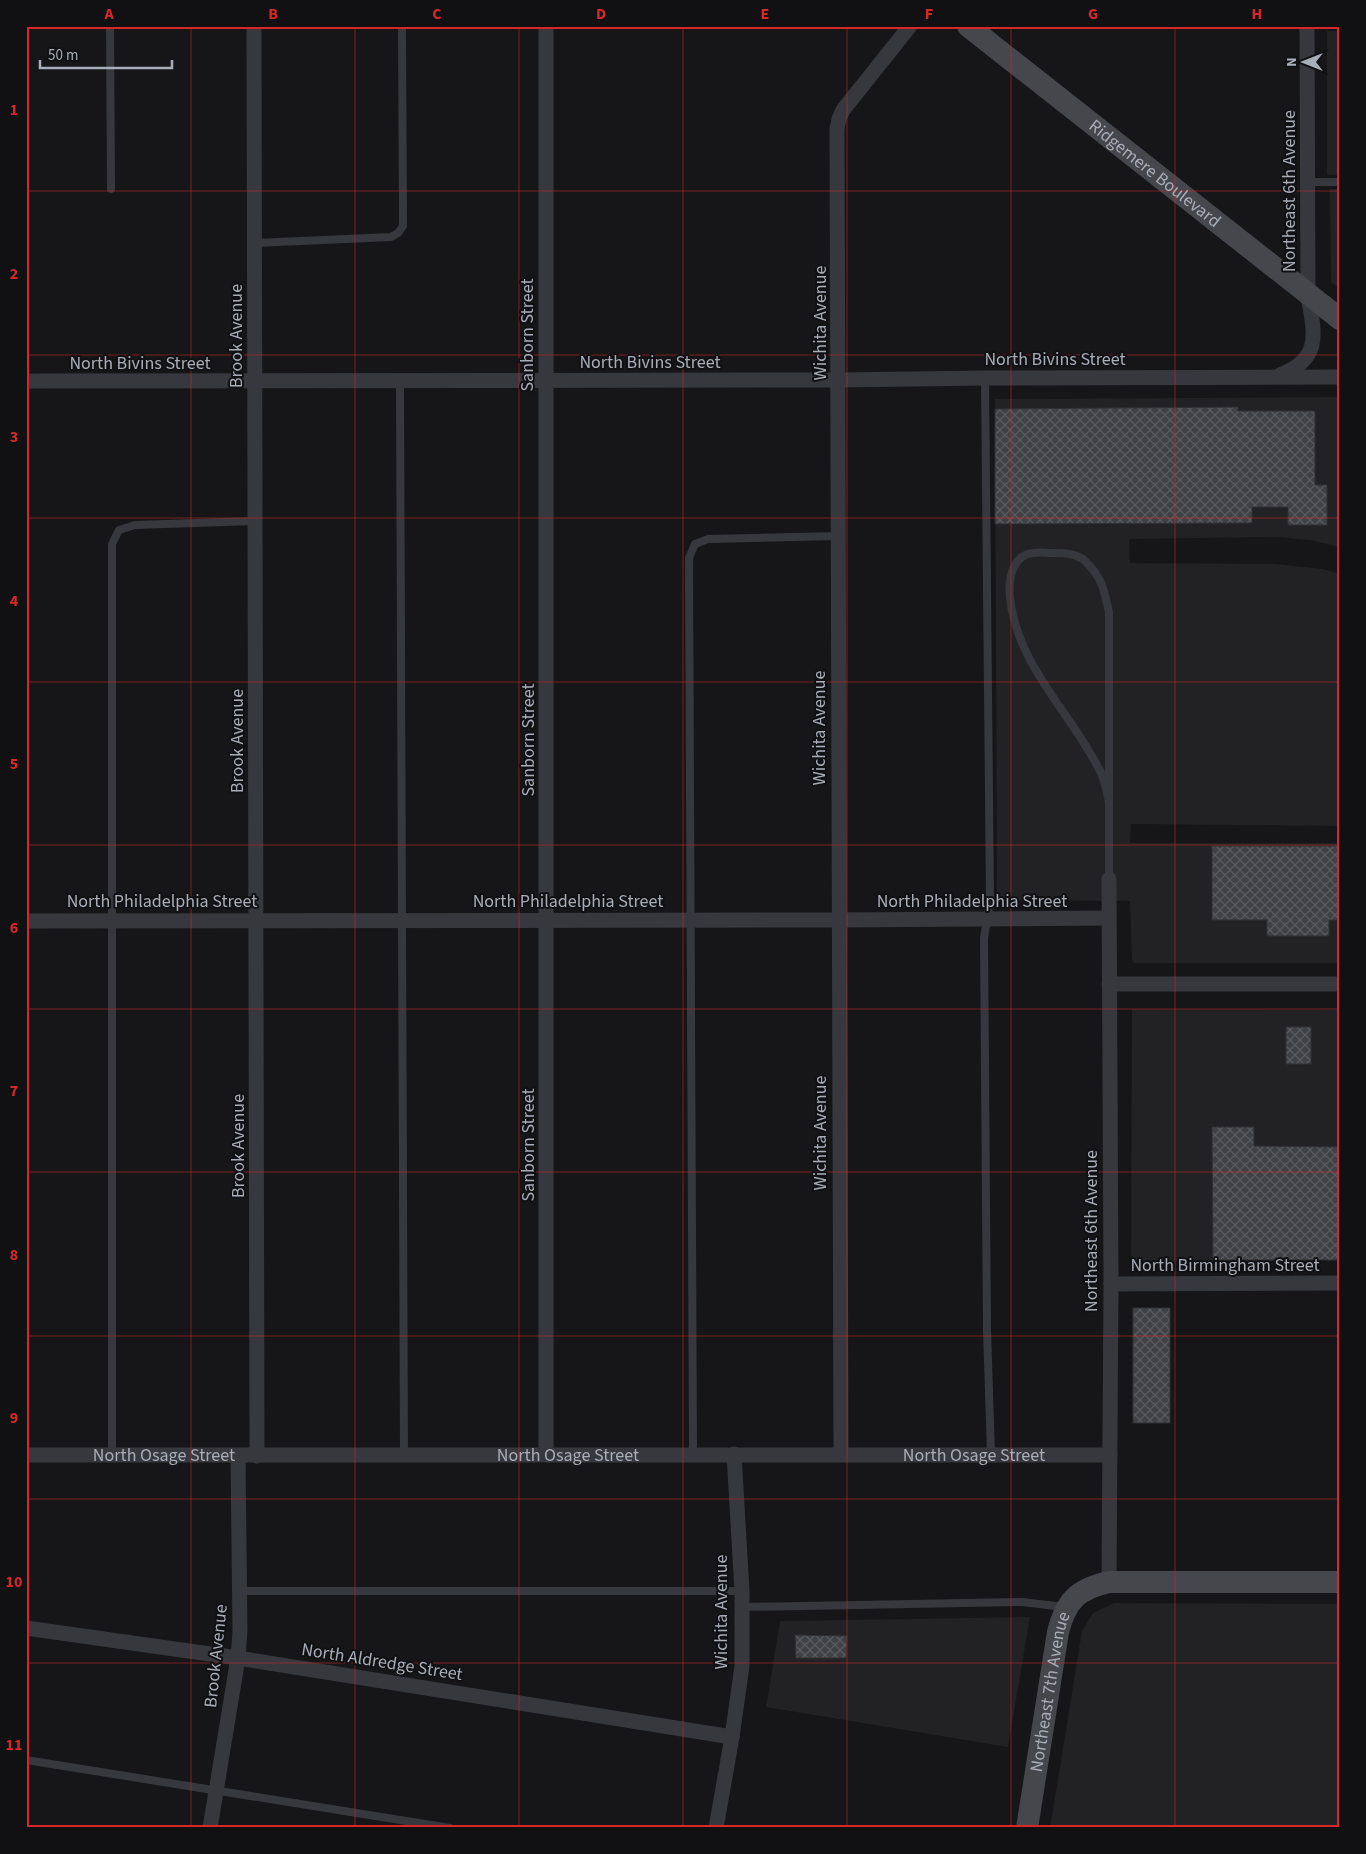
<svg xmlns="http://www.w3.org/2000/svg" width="1366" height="1854" font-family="'Source Sans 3',sans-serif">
<defs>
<pattern id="building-cross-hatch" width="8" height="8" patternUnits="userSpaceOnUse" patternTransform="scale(1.25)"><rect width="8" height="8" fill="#404145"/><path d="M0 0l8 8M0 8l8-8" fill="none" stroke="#595a5e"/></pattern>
</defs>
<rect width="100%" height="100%" fill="#161618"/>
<path fill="#222225" d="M 1327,31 L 1340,31 L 1340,175 L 1327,175 Z
M 1330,189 L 1340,189 L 1340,289 L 1331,282 Z
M 1340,397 L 1340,547 L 1310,540 L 1277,537 L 1129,539 L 1130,563 L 1275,564 L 1323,569 L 1340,574 L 1340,826 L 1131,824 L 1130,843 L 1340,843 L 1340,963 L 1134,963 L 1132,959 L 1130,901 L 997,900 L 995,399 Z
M 1132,1009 L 1340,1010 L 1340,1260 L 1131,1261 Z
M 1114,1603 L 1340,1604 L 1340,1828 L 1050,1828 L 1082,1631 L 1093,1613 Z
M 1030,1617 L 1008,1747 L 766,1707 L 780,1621 Z"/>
<path fill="url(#building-cross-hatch)" stroke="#303034" d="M 1238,407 L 1238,411 L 1315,411 L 1315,485 L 1327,485 L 1327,525 L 1288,525 L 1288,507 L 1252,507 L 1252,523 L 995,524 L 995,409 Z
M 1212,846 L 1340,846 L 1340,920 L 1329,920 L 1329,936 L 1267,936 L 1267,920 L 1212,920 Z
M 1286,1027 L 1311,1027 L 1311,1064 L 1286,1064 Z
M 1212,1127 L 1254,1127 L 1254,1146 L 1340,1147 L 1340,1260 L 1213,1260 Z
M 1133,1308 L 1170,1308 L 1170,1423 L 1133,1423 Z
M 795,1635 L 847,1636 L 846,1658 L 796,1658 Z"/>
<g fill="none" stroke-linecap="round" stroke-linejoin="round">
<path stroke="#37383d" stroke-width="8" d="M 110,26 L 111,189
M 1307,182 L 1340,182
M 255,243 L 391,237 L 398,233 L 403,226 L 402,26
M 985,378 L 990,901 L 984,938 L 987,1330 L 991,1454
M 400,380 L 404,1455
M 1109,802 C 1107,793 1105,781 1101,773 C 1072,713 1018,668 1010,598 C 1008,580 1012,555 1033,553 C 1039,552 1046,553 1052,553 C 1064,553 1076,553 1085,561 C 1102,577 1104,590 1109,612 L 1109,879
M 693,1454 L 689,558 L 695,544 L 708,539 L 838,536
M 112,1456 L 112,544 L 119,530 L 135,525 L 255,521
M 240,1591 L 742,1591
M 743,1607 L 1022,1602 L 1064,1607
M 26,1760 L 450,1828"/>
<g stroke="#37383d" stroke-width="15">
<path d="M 254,26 L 257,1456"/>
<path d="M 546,26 L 546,1454"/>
<path d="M 1280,375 C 1323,358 1314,333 1308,295 L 1307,26"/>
<path d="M 26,381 L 839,380 L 985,378 L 1340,377"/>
<path d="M 26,921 L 838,920 L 1109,918"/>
<path d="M 1109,984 L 1340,984"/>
<path d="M 1111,1284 L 1340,1283"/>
<path d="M 841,1454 L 837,129 L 839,119 L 843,110 L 910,26"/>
<path id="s1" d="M 26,1455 L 1110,1455"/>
<path d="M 1109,1582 L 1111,1284 L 1109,879"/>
<path d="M 26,1628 L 238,1658 L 732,1737"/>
<path d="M 210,1828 L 238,1658 L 240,1631 L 238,1456"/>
<path d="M 716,1828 L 732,1737 L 742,1666 L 742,1591 L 734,1454"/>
</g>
<g stroke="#45474d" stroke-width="22">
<path id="s2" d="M 968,26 L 1340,319"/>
<path id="s3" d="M 1027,1828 L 1058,1632 C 1066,1601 1077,1589 1109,1582 L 1340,1582"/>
</g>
</g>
<path fill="none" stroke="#d62828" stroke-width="1" stroke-opacity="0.55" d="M 191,26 L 191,1828M 355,26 L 355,1828M 519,26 L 519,1828M 683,26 L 683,1828M 847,26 L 847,1828M 1011,26 L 1011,1828M 1175,26 L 1175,1828M 26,191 L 1340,191M 26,355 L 1340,355M 26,518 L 1340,518M 26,682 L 1340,682M 26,845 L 1340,845M 26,1009 L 1340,1009M 26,1172 L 1340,1172M 26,1336 L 1340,1336M 26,1499 L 1340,1499M 26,1663 L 1340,1663"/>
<g text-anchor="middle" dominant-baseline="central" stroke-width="4" stroke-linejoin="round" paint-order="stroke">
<g font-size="18" fill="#a8adb8" stroke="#111113">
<text stroke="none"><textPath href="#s2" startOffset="238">Ridgemere Boulevard</textPath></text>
<text transform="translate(1289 191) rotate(-90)">Northeast 6th Avenue</text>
<text transform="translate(820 323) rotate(-90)">Wichita Avenue</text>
<text transform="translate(527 335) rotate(-90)">Sanborn Street</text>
<text transform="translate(236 336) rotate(-90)">Brook Avenue</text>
<text x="1055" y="359">North Bivins Street</text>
<text x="650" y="362">North Bivins Street</text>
<text x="140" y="363">North Bivins Street</text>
<text transform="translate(819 728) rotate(-90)">Wichita Avenue</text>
<text transform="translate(528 740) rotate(-90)">Sanborn Street</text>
<text transform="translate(237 741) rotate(-90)">Brook Avenue</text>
<text x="162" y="901">North Philadelphia Street</text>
<text x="568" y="901">North Philadelphia Street</text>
<text x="972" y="901">North Philadelphia Street</text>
<text transform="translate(820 1133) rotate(-90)">Wichita Avenue</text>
<text transform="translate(528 1145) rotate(-90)">Sanborn Street</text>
<text transform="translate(238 1146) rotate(-90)">Brook Avenue</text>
<text transform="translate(1091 1231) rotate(-90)">Northeast 6th Avenue</text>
<text x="1225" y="1265">North Birmingham Street</text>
<text stroke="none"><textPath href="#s1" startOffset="542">North Osage Street</textPath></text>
<text stroke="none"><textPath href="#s1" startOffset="948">North Osage Street</textPath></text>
<text stroke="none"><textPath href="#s1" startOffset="138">North Osage Street</textPath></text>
<text transform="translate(721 1612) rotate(-90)">Wichita Avenue</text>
<text transform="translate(216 1656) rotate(-84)">Brook Avenue</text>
<text transform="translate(382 1662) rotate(9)">North Aldredge Street</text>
<text stroke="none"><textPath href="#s3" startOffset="138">Northeast 7th Avenue</textPath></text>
</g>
</g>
<rect width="1366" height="1854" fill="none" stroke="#111113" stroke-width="55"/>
<g transform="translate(1304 62) rotate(270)" stroke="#111113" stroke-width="4" paint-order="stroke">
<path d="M0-4L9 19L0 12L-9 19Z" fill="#a8adb8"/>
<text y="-8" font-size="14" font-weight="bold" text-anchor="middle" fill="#a8adb8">N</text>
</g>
<path d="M40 60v8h132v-8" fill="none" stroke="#a8adb8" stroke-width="2.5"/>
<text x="48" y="60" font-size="15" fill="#a8adb8" stroke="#111113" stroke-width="4" paint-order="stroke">50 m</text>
<rect x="28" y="28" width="1310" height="1798" fill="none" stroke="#d62828" stroke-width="2"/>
<g font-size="16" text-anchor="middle" font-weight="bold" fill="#d62828">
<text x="109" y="19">A</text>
<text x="273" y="19">B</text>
<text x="437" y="19">C</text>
<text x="601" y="19">D</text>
<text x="765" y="19">E</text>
<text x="929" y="19">F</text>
<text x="1093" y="19">G</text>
<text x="1257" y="19">H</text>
<text x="14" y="115">1</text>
<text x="14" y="279">2</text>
<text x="14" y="442">3</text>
<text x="14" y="606">4</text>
<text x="14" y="769">5</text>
<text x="14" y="933">6</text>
<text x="14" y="1096">7</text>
<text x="14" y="1260">8</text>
<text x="14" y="1423">9</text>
<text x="14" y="1587">10</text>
<text x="14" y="1750">11</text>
</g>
</svg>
